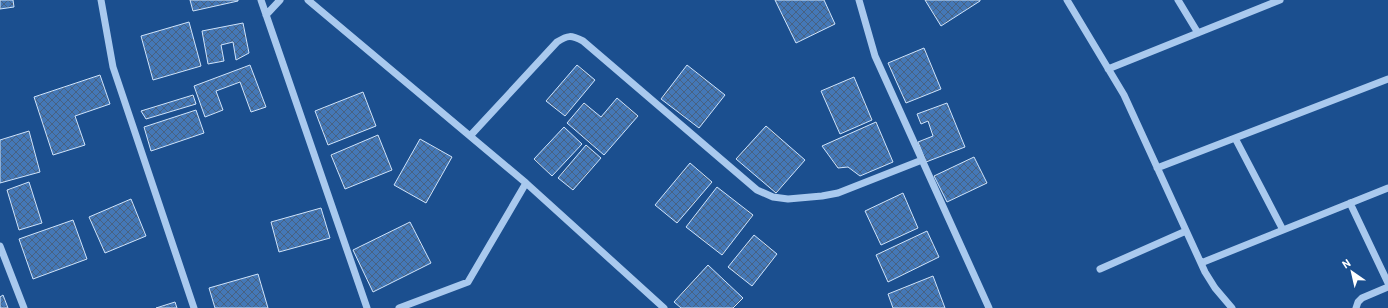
<svg xmlns="http://www.w3.org/2000/svg" width="1388" height="308" font-family="Barlow,sans-serif">
<defs>
<pattern id="building-cross-hatch" width="8" height="8" patternUnits="userSpaceOnUse"><rect width="8" height="8" fill="#4478b7"/><path d="M0 0l8 8M0 8l8-8" fill="none" stroke="#486282"/></pattern>
</defs>
<rect width="100%" height="100%" fill="#1b4f8f"/>
<path fill="url(#building-cross-hatch)" stroke="#cfe3fa" d="M 0,0 L 13,0 L 14,7 L 0,9 Z
M 190,0 L 238,0 L 238,1 L 193,11 Z
M 775,0 L 824,0 L 835,24 L 796,43 Z
M 925,0 L 980,0 L 980,1 L 941,26 Z
M 189,22 L 201,66 L 153,80 L 141,36 Z
M 243,23 L 249,53 L 236,60 L 233,42 L 221,45 L 224,61 L 208,64 L 202,31 Z
M 924,48 L 941,89 L 906,103 L 888,63 Z
M 250,65 L 266,107 L 251,112 L 240,82 L 216,91 L 223,110 L 205,117 L 194,86 Z
M 577,65 L 595,80 L 565,116 L 546,101 Z
M 687,65 L 725,95 L 699,128 L 661,99 Z
M 100,75 L 110,104 L 75,116 L 85,145 L 53,155 L 34,97 Z
M 854,77 L 872,120 L 840,134 L 821,91 Z
M 363,92 L 376,126 L 328,145 L 315,111 Z
M 193,95 L 196,104 L 146,119 L 141,111 Z
M 617,98 L 638,116 L 604,155 L 567,123 L 584,103 L 601,117 Z
M 947,103 L 965,147 L 926,162 L 918,142 L 933,136 L 928,121 L 921,124 L 917,114 Z
M 196,110 L 204,133 L 151,151 L 144,127 Z
M 876,122 L 893,162 L 860,176 L 848,167 L 838,168 L 822,146 Z
M 766,126 L 805,160 L 776,193 L 736,159 Z
M 564,127 L 582,144 L 552,176 L 534,159 Z
M 29,131 L 40,172 L 0,183 L 0,140 Z
M 378,135 L 392,170 L 345,189 L 331,155 Z
M 420,139 L 452,157 L 426,203 L 394,185 Z
M 586,145 L 601,158 L 573,190 L 558,178 Z
M 974,157 L 987,183 L 947,202 L 934,176 Z
M 690,163 L 712,182 L 677,223 L 655,205 Z
M 29,182 L 42,223 L 19,230 L 7,190 Z
M 717,187 L 753,215 L 722,255 L 686,227 Z
M 903,193 L 918,228 L 881,245 L 865,211 Z
M 131,199 L 146,236 L 105,253 L 89,217 Z
M 321,208 L 330,238 L 279,252 L 271,222 Z
M 73,220 L 87,259 L 33,279 L 19,239 Z
M 410,222 L 431,263 L 373,292 L 353,250 Z
M 927,231 L 939,257 L 888,282 L 876,255 Z
M 754,235 L 777,254 L 752,286 L 728,267 Z
M 708,265 L 743,298 L 733,308 L 681,308 L 674,302 Z
M 258,274 L 268,308 L 215,308 L 209,288 Z
M 933,276 L 945,308 L 893,308 L 888,294 Z
M 3,295 L 8,308 L 0,308 L 0,297 Z
M 175,302 L 177,308 L 156,308 Z"/>
<g fill="none" stroke-linecap="round" stroke-linejoin="round">
<path stroke="#a9c9ee" stroke-width="7" d="M 101,0 L 113,67 L 194,308
M 261,0 L 367,308
M 308,0 L 526,183 L 468,282 L 399,308
M 859,0 L 875,56 L 989,308
M 1067,0 L 1124,95 L 1205,272 L 1215,288 L 1232,308
M 1178,0 L 1198,33
M 266,15 L 280,0
M 1108,69 L 1280,0
M 470,136 L 557,42 C 568,35 571,35 583,41 L 757,190 L 773,197 L 788,199 L 822,196 L 838,193 L 922,160
M 1235,138 L 1283,230
M 1157,168 L 1388,79
M 526,183 L 664,308
M 1350,203 L 1388,283
M 0,246 L 24,308
M 1201,263 L 1388,188
M 1100,269 L 1186,231
M 1356,308 L 1358,302 L 1362,298 L 1388,287"/>
</g>
<g transform="translate(1352 272) rotate(326)" stroke="#1b4f8f" stroke-width="3" paint-order="stroke">
<path d="M0-3L7 15L0 10L-7 15Z" fill="#ffffff"/>
<text y="-6" font-size="11" font-weight="bold" text-anchor="middle" fill="#ffffff">N</text>
</g>
</svg>
